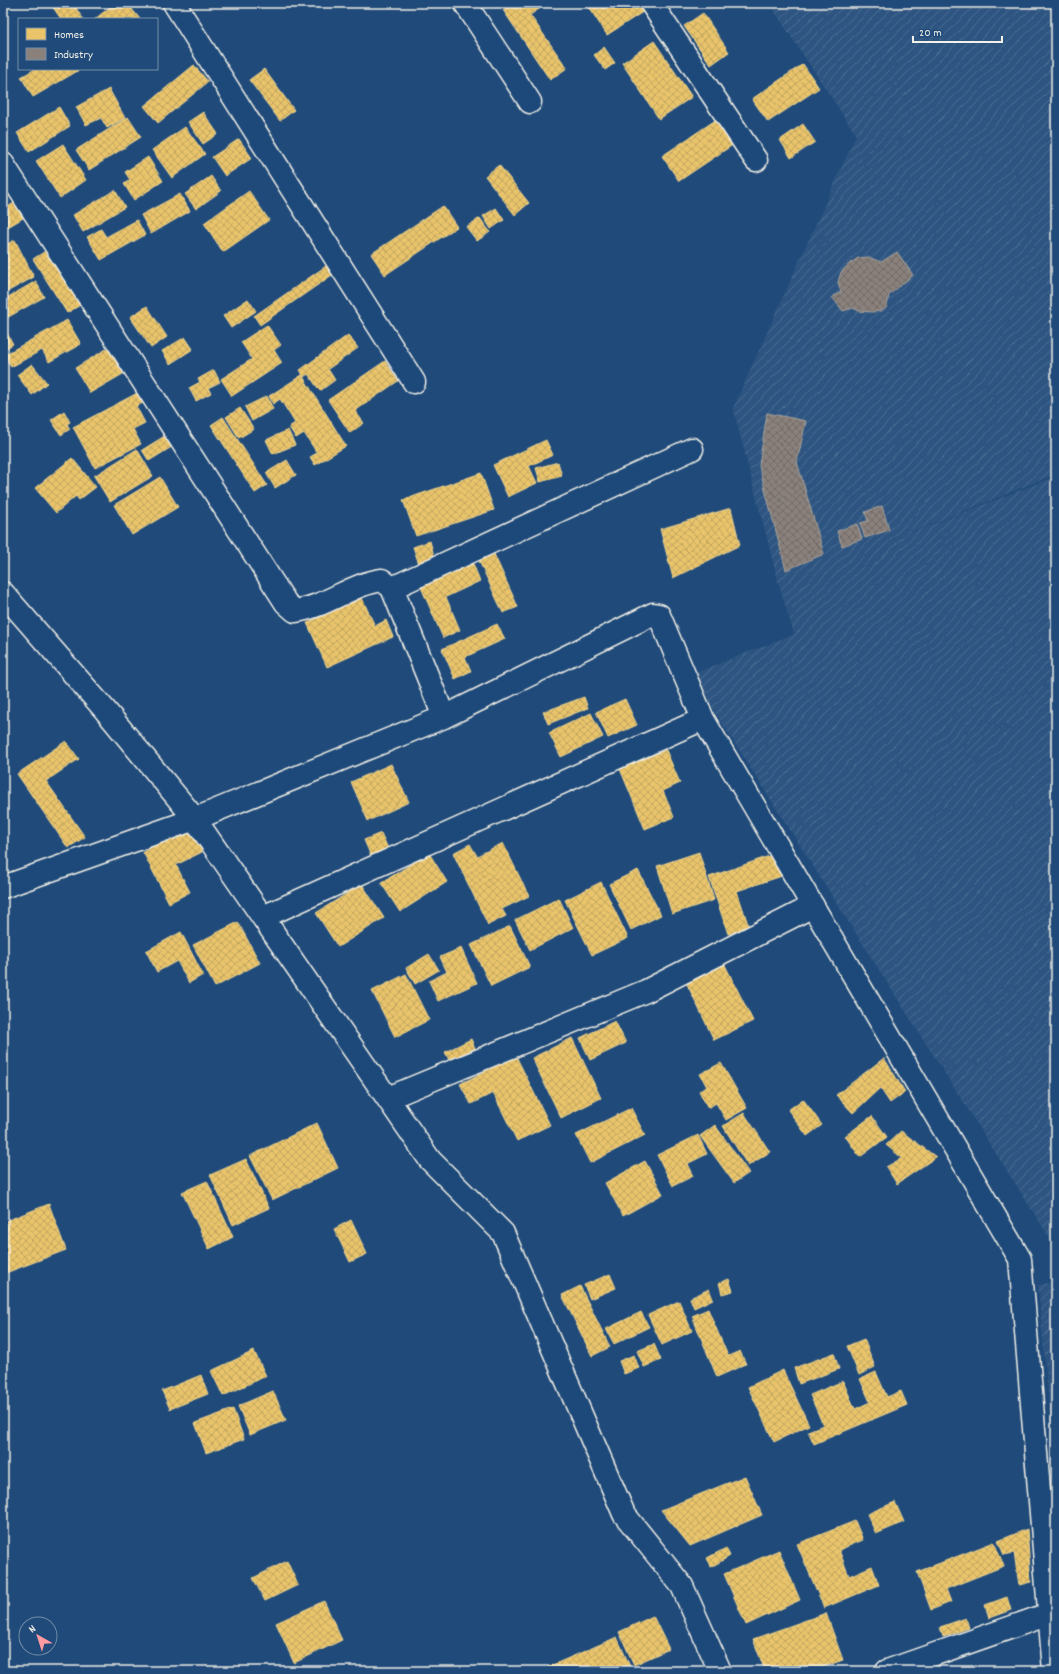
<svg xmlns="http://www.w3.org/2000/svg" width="1059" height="1674" font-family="Dekko,sans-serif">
<defs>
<pattern id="industrial-furrows" width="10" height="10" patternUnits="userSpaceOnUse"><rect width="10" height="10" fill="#2d5581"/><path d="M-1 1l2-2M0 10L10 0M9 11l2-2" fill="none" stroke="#4c6e93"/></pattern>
<pattern id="homes-cross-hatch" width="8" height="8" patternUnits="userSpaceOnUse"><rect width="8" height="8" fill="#e9c46a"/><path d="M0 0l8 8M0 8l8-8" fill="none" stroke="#c1a561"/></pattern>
<pattern id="industry-cross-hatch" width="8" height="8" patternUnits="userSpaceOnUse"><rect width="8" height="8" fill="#8a817c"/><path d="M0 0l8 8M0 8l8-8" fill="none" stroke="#706a66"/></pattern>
</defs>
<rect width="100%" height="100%" fill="#1f4a7a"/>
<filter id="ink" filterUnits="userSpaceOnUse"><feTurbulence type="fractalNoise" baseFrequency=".025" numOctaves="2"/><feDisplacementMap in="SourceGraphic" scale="8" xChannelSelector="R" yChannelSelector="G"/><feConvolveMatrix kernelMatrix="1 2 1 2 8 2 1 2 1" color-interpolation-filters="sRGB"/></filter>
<g filter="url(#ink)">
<path fill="url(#industrial-furrows)" d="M 769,3 L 1056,3 L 1056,474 L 880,545 L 1056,476 L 1056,1248 L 713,709 L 695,673 L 794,634 L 779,585 L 733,408 L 856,135 Z
M 1056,1282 L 1056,1483 L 1038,1285 Z"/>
<path fill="url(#homes-cross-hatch)" stroke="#ecd290" d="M 50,3 L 82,3 L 76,8 L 83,19 L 61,19 Z
M 115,3 L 127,3 L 140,19 L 95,19 Z
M 515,3 L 548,3 L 530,15 L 567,68 L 550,80 L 503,10 Z
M 586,3 L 645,3 L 649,8 L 607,35 Z
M 703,13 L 729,52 L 711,65 L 684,26 Z
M 654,41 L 692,97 L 659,119 L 622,63 Z
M 604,47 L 615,63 L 605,70 L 594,55 Z
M 803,64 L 819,88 L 768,122 L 752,99 Z
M 194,65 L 208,82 L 158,123 L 144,106 Z
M 35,69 L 81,69 L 33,97 L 21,77 Z
M 264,69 L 294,110 L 280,121 L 249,80 Z
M 109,89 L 125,118 L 107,128 L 101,118 L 86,125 L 76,107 Z
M 59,107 L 70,126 L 29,152 L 17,133 Z
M 203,112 L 218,134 L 203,144 L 188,122 Z
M 128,117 L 141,137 L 89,170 L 76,150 Z
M 717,119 L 734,144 L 679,181 L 662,156 Z
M 803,124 L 815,142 L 791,158 L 780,140 Z
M 185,127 L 205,154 L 172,178 L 152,150 Z
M 239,139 L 252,158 L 225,176 L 212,157 Z
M 63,144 L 86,180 L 60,198 L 36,161 Z
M 148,157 L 163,181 L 134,200 L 124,184 L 130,180 L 125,172 Z
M 499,165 L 529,203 L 515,215 L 485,176 Z
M 211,176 L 221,191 L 196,209 L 185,194 Z
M 115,190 L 125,207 L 83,232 L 73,215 Z
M 249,191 L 269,220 L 223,252 L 204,223 Z
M 180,194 L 190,211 L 151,234 L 141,215 Z
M 14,203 L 23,218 L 8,227 L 3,219 L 3,210 Z
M 443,206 L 457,227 L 385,275 L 371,254 Z
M 496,208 L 504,220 L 491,229 L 483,216 Z
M 480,218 L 490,232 L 477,241 L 466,227 Z
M 137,220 L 145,235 L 101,260 L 87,237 L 101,229 L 106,237 Z
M 15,240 L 34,277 L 5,293 L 3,289 L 3,246 Z
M 47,250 L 82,304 L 67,313 L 33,259 Z
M 326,266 L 332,275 L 260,325 L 254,316 Z
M 36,281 L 44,297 L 3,320 L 3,300 Z
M 248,299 L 256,311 L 231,328 L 223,316 Z
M 147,306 L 167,337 L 151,348 L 130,317 Z
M 67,320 L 81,344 L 49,362 L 42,350 L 11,367 L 4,355 Z
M 267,325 L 281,345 L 274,350 L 282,363 L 232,396 L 221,379 L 252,359 L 241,342 Z
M 3,326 L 13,344 L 3,350 Z
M 348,335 L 358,348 L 328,369 L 335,380 L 320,391 L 308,374 L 304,377 L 300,370 Z
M 185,337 L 193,349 L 170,364 L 162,351 Z
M 108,348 L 123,374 L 90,393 L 75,368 Z
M 385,361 L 398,381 L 355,411 L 364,423 L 350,433 L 328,400 Z
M 32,364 L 47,383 L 32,395 L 17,375 Z
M 214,370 L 220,382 L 208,388 L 211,393 L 196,401 L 189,388 L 200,382 L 198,379 Z
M 302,375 L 346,446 L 315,465 L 310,457 L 317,453 L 304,433 L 296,438 L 289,427 L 295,423 L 280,399 L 273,404 L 269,396 Z
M 143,390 L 148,401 L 136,406 L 145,423 L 133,429 L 141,444 L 95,468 L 73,427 Z
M 267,396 L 273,409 L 252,421 L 245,407 Z
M 240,408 L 254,429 L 239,438 L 226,417 Z
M 64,411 L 70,422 L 67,424 L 70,429 L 61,435 L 51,420 Z
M 223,417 L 267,485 L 255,493 L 211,425 Z
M 288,430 L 295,445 L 273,454 L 266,440 Z
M 171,432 L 178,443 L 149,461 L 142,450 Z
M 546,440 L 553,455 L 529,466 L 537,483 L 508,497 L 493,465 Z
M 137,449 L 153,476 L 110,502 L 94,476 Z
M 72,458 L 96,487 L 79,500 L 76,496 L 56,513 L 35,488 Z
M 287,460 L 296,475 L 275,488 L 266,473 Z
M 558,462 L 562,476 L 540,482 L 536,468 Z
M 481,473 L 494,510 L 416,536 L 403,500 Z
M 160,477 L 178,507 L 132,535 L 114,505 Z
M 731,508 L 740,545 L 673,578 L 660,529 Z
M 430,541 L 435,559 L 419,564 L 413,547 Z
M 494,554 L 518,607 L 503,613 L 479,561 Z
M 472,561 L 480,581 L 446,597 L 460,630 L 443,638 L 420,585 Z
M 362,598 L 375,626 L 386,620 L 393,637 L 327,667 L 307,623 Z
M 497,624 L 505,639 L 465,657 L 471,671 L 455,679 L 442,649 Z
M 584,697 L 588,708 L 548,724 L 543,712 Z
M 625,699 L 637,725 L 608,738 L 596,712 Z
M 591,713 L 603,737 L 561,757 L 549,733 Z
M 66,741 L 79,759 L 46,781 L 85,837 L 68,848 L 17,774 Z
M 666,750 L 680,783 L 663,791 L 674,817 L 645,829 L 620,769 Z
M 391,764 L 409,802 L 368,821 L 351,782 Z
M 190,827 L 202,852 L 176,865 L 190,892 L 169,903 L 143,852 Z
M 381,833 L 390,853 L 373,861 L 364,840 Z
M 503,843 L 529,896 L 502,909 L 506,916 L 488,925 L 453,853 L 470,844 L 477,856 Z
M 699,852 L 714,900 L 672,914 L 657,866 Z
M 781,852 L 788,874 L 737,891 L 749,927 L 728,934 L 709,877 Z
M 429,853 L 447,882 L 400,912 L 381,883 Z
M 638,870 L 661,915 L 631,930 L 609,884 Z
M 601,882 L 628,938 L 592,955 L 565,900 Z
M 362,884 L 384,918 L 338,947 L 316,913 Z
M 559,898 L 573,928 L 530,950 L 515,920 Z
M 238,922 L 260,963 L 215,987 L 193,945 Z
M 510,926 L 530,967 L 491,986 L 471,945 Z
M 181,932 L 203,975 L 189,983 L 177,961 L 157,972 L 146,951 Z
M 461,948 L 477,983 L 438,1001 L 429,981 L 447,972 L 440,957 Z
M 429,954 L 439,970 L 415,984 L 406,968 Z
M 724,963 L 753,1021 L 714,1040 L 686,982 Z
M 406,974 L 429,1020 L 395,1037 L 372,991 Z
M 615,1021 L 626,1043 L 590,1060 L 580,1038 Z
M 572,1038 L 601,1098 L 561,1118 L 532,1058 Z
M 471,1039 L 475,1048 L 449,1060 L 445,1052 Z
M 516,1056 L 550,1125 L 517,1141 L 493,1093 L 471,1104 L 460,1084 Z
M 884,1058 L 905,1092 L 890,1103 L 880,1088 L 853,1113 L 836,1095 Z
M 721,1063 L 747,1108 L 726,1120 L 716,1103 L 708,1108 L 699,1091 L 707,1087 L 700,1074 Z
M 803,1099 L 822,1125 L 807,1136 L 788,1110 Z
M 631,1108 L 645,1135 L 590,1163 L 576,1135 Z
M 744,1113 L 770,1152 L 748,1166 L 723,1126 Z
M 872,1116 L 887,1137 L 860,1157 L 845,1136 Z
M 317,1123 L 338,1168 L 272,1200 L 250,1156 Z
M 715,1125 L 749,1173 L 734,1183 L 700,1136 Z
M 901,1131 L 936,1157 L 897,1184 L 886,1167 L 902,1158 L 886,1145 Z
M 698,1135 L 707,1154 L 687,1164 L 693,1176 L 673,1186 L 657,1155 Z
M 246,1159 L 269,1208 L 233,1225 L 210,1175 Z
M 645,1161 L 663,1194 L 623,1216 L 605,1183 Z
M 207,1181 L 233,1237 L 209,1249 L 182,1192 Z
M 49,1204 L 66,1250 L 3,1274 L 3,1222 Z
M 351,1220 L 367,1254 L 350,1262 L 334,1229 Z
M 610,1274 L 616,1288 L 590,1299 L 584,1285 Z
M 729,1279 L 733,1291 L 722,1294 L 719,1283 Z
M 580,1286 L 610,1347 L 592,1356 L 562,1295 Z
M 709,1289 L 713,1299 L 694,1308 L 690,1298 Z
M 679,1301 L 692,1331 L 662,1345 L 648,1315 Z
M 708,1309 L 728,1356 L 740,1351 L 746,1364 L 717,1377 L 692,1316 Z
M 641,1312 L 649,1327 L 614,1344 L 606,1329 Z
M 864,1339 L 875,1367 L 859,1375 L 847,1346 Z
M 654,1344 L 661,1360 L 644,1367 L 637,1351 Z
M 254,1351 L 266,1376 L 223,1396 L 211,1371 Z
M 834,1353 L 839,1369 L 799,1384 L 794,1368 Z
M 634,1355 L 639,1368 L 624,1374 L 619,1361 Z
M 783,1370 L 809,1425 L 774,1442 L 748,1387 Z
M 876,1372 L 887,1397 L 901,1391 L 907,1405 L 814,1444 L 808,1431 L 823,1425 L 810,1395 L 843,1381 L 855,1409 L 870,1402 L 860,1379 Z
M 201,1375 L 208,1394 L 170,1409 L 162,1391 Z
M 273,1391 L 286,1420 L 250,1435 L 238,1406 Z
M 233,1409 L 244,1439 L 206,1453 L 195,1423 Z
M 745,1476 L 762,1515 L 690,1546 L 661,1510 Z
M 895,1502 L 904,1522 L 876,1534 L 867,1514 Z
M 855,1521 L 863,1540 L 839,1550 L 849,1576 L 872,1566 L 879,1585 L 824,1608 L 797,1544 Z
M 1027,1529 L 1031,1582 L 1019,1585 L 1014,1553 L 1004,1555 L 998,1541 Z
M 994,1542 L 1004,1566 L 946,1589 L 951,1602 L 931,1610 L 917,1572 Z
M 726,1548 L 730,1556 L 711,1567 L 707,1558 Z
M 779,1550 L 800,1600 L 746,1625 L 724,1574 Z
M 287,1561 L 298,1585 L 265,1601 L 253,1578 Z
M 1007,1597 L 1011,1610 L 989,1618 L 985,1605 Z
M 324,1601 L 342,1640 L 294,1663 L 276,1623 Z
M 826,1613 L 843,1660 L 812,1671 L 765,1671 L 753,1639 Z
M 653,1616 L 669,1649 L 634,1665 L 619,1632 Z
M 966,1618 L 969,1628 L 943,1637 L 940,1627 Z
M 617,1637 L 632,1671 L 549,1671 L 548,1667 Z"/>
<path fill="url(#industry-cross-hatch)" stroke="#aaa39c" d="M 897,252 L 913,275 L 889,295 L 887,307 L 881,311 L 872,312 L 859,311 L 853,308 L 843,311 L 832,297 L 841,292 L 838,282 L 841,272 L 848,265 L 858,258 L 868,257 L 881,262 Z
M 767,413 L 806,421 L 797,462 L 824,554 L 786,570 L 759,466 Z
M 882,506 L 889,530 L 865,538 L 860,523 L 868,521 L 865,512 Z
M 857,524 L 862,539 L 842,546 L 837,531 Z"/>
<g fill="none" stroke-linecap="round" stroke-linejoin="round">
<g stroke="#f4f1e8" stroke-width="25">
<path id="street" d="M 174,3 L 414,382
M 465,3 L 530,102
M 651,3 L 756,160
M 3,164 L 286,603 L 295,611 C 326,607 351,584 382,580 L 392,588 L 692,449
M 392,588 L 444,717
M 3,593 L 105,710 L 195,819 L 3,887
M 263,917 L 703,719
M 388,1098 L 646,991 L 813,906
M 720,1671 L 682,1586 L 624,1514 L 503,1233 L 430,1160 L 195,819 L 444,717 L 653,614 L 659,615 L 703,719 L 1020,1259 L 1054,1671
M 887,1671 L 1049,1614"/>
</g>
<use href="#street" stroke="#1f4a7a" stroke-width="22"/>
</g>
</g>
<rect width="1059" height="1674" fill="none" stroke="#1f4a7a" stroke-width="16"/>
<rect x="8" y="8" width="1043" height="1658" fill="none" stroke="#f4f1e8" stroke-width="1.5" filter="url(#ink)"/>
<rect x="18" y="18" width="140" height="52" fill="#1f4a7a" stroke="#748da6"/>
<rect x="26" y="28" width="20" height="12" fill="#e9c46a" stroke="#748da6"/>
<text x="54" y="38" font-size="12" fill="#f4f1e8">Homes</text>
<rect x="26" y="48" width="20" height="12" fill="#8a817c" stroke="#748da6"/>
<text x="54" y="58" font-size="12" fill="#f4f1e8">Industry</text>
<g transform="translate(38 1636) rotate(321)"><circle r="19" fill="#1f4a7a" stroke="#748da6"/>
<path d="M0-3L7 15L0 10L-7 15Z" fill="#ff9aa2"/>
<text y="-6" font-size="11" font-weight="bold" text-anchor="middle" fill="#f4f1e8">N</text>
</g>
<path d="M913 36v6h89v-6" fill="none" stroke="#f4f1e8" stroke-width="2"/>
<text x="919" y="36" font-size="12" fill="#f4f1e8" stroke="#1f4a7a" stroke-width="3" paint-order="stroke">20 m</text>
</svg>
